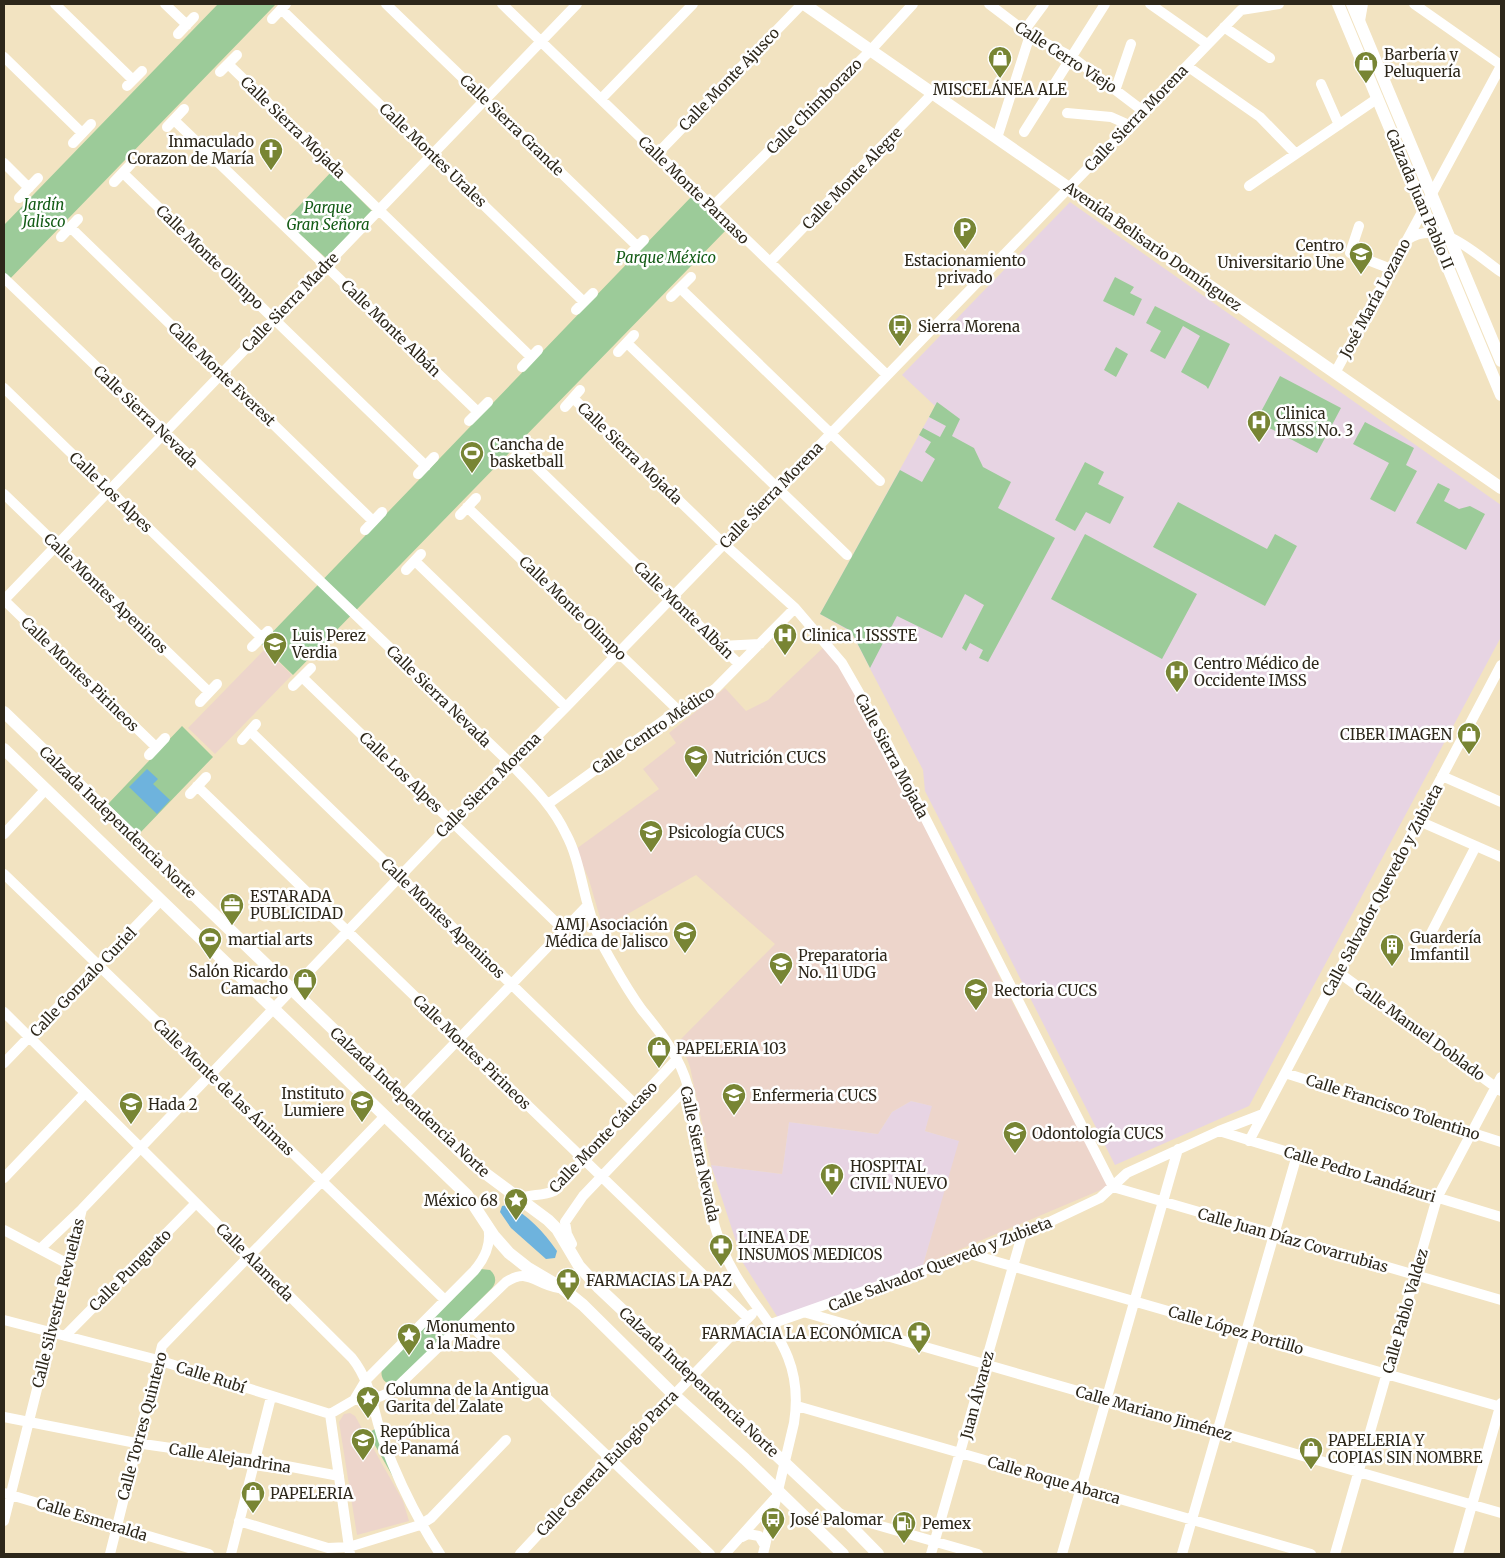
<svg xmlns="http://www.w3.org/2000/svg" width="1505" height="1558" font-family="Merriweather,serif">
<rect width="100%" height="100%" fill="#f2e3c1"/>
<path fill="#edd5cb" d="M 827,644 L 842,658 L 1007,992 L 1110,1186 L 923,1265 L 958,1141 L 925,1131 L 931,1106 L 911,1101 L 892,1112 L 878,1134 L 789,1122 L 782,1174 L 711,1165 L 690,1067 L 680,1040 L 775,944 L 696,875 L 603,928 L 589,880 L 576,849 L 659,789 L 643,769 L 676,743 L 669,733 L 725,688 L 746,711 L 768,700 Z
M 265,649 L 292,675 L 215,754 L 188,728 Z
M 350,1413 L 355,1416 L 403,1501 L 409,1521 L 357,1535 L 339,1422 L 344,1414 Z"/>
<path fill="#e7d4e3" d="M 1070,202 L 1501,505 L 1501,637 L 1249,1106 L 1115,1165 L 925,791 L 923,770 L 851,632 L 820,614 L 935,406 L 902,375 Z
M 911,1101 L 932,1106 L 925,1131 L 959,1141 L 923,1265 L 778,1318 L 743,1263 L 711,1165 L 782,1174 L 789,1122 L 878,1134 L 892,1112 Z"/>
<path fill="#9ccb99" d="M 218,4 L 276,4 L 4,285 L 4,225 Z
M 332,171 L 372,211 L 326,258 L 285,221 Z
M 693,195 L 728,228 L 293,675 L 261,644 Z
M 1115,277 L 1134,287 L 1130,293 L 1142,299 L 1134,316 L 1103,301 Z
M 1155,306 L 1230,344 L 1208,389 L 1206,386 L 1181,372 L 1200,336 L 1183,326 L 1165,359 L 1150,351 L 1161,331 L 1146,323 Z
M 1116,347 L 1128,354 L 1116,377 L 1104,370 Z
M 1280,376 L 1341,408 L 1317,453 L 1256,421 Z
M 937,402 L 960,419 L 952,436 L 974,448 L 983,467 L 1011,482 L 998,508 L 1055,538 L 988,662 L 979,658 L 983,650 L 970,643 L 966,651 L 962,648 L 984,605 L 965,594 L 942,638 L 897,616 L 870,668 L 851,631 L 820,614 L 900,470 L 922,482 L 935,459 L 925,452 L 931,442 L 919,435 L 923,428 L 940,437 L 946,426 L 929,417 Z
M 1365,422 L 1414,448 L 1406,465 L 1417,471 L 1395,512 L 1370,499 L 1389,463 L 1353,444 Z
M 1085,462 L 1104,472 L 1098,484 L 1124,497 L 1110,524 L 1086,512 L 1075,531 L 1055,520 Z
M 1438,483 L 1450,489 L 1444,501 L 1459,509 L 1470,506 L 1485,514 L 1466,550 L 1416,523 Z
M 1178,502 L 1267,549 L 1275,534 L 1297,546 L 1265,606 L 1153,547 Z
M 1085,534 L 1197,594 L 1162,659 L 1051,599 Z
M 182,726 L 213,757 L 139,834 L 108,804 Z
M 481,1269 L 490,1270 C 496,1275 497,1282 492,1288 L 399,1382 L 391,1384 C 384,1383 380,1377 382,1369 Z
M 375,1429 L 401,1491 L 368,1433 Z"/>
<path fill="#6eb3dd" d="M 147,769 L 158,779 L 153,784 L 170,800 L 157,814 L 129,787 Z
M 508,1205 C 528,1215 544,1232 557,1251 L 555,1258 L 546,1259 L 511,1228 L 500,1212 L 502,1206 Z"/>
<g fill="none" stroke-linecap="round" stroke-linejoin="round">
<path stroke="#fff" stroke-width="10" d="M 55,4 L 133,80
M 165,4 L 187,25
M 386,4 L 637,246
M 502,4 L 887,375
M 989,4 L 1030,35 L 1072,57 L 1143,111
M 1150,4 L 1207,44
M 1414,4 L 1501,65
M 281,9 L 584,302
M 272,19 L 286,4
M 1360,21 L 1363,4
M 1224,27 L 1270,58
M 1024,31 L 1044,4
M 178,34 L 194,17
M 4,57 L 82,133
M 228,64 L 531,357
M 1187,66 L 1260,117 L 1296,154
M 220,72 L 237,55
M 1321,84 L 1339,125
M 127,86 L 142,71
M 1116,88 L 1131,44
M 601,99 L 693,4
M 1067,113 L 1111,117 L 1129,125
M 174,120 L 478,412
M 167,127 L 184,109
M 1024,132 L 1105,4
M 997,138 L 1030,35
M 73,143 L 91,124
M 657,154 L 802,4
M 4,163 L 29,188
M 123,173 L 426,466
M 114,182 L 131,164
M 1249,186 L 1378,98
M 19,198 L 38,178
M 712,207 L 870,51 L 913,4
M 1359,226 L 1350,253 L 1391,269
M 70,227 L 373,521
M 61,237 L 78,219
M 1407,240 C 1440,217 1475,254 1501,272
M 628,256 L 644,240
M 770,262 L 933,93
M 4,278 L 510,763 C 531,785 553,806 566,834 C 577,854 581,880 587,902 C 592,922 601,944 612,962 C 621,978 631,995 642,1010 C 661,1033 680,1057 688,1087 C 702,1141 702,1198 723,1250 C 750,1316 807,1340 794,1423 L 763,1554
M 680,288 L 880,481
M 671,297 L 691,277
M 576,310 L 593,293
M 627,343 L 847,555
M 618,352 L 634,335
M 522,367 L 538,350
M 1335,373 L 1501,66
M 4,388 L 261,637
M 573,398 L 724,544 L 795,608 L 842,663 L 881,731 L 1113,1187 L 1501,1300
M 565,407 L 580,390
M 469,421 L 488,402
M 521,452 L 739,664
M 512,460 L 530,443
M 418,474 L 434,457
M 4,494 L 209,692
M 467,507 L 678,710
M 460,515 L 476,498
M 365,530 L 382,512
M 415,561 L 566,707
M 406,570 L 421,554
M 4,600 L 577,4
M 4,600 L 156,747
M 721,646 L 760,644
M 252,647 L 268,631
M 302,677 L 564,930
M 293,686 L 311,668
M 200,702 L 217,684
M 250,731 L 636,1105
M 242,740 L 256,724
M 149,755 L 165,738
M 1442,776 L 1501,802
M 197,786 L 748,1318
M 190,794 L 206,777
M 548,804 L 678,710 L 691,706 L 716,688 L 795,608
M 1419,821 L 1501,857
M 4,834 L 46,789
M 4,874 L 445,1300
M 1428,939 L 1476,846
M 1338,972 L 1501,1091
M 4,1012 L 352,1358 C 372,1383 373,1412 383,1440 C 398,1480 417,1519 440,1554
M 4,1063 L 161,900
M 1285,1073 L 1501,1142
M 403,1097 L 588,905
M 1219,1131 L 1501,1217
M 1249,1141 L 1501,665
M 4,1178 L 85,1093
M 520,1198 C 532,1194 543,1196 554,1191 L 677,1059
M 4,1230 L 68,1264
M 572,1244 L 567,1234 L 565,1222 L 583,1196 L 688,1086
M 40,1249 L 82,1209 L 452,822 L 566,707 L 1241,10 L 1279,4
M 970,1254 L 1501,1407
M 807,1313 L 1501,1513
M 4,1320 L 158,1360 L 330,1414
M 466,1321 L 710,1554
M 771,1324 L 1022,1235 L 1100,1198 L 1127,1173 L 1219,1131 L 1263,1114
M 65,1336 L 196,1203
M 354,1400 C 372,1400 382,1398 397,1387 L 506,1282 C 530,1267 535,1285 559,1288
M 797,1406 L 1311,1554
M 330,1414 L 354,1400 L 366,1380 L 474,1271 C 485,1258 492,1244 488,1226
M 330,1414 L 350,1554
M 4,1417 L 136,1443 L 255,1460 L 339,1476
M 4,1493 L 209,1554
M 839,1514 L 978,1554
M 4,1521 L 82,1209
M 239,1521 L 328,1548 L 349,1547 L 420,1525 L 431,1518 L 506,1440
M 742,1537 L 748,1534 L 759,1536 L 765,1546
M 110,1554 L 162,1346 L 385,1116
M 231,1554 L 271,1397
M 520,1554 L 609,1458 L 674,1395 L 752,1314
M 725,1554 L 777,1496
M 931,1554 L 1022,1235
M 1062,1554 L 1178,1149
M 1182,1554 L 1297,1155
M 1335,1554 L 1437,1198 L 1501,1077
M 1458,1554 L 1501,1403"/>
<path stroke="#fff" stroke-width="12" d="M 804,4 L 1501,488
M 1338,4 L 1501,395
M 1352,4 L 1501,361
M 4,712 L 474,1165 L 548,1220 L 557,1229 L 579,1266 L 599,1288 L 838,1513 L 878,1554
M 4,749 L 467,1195 L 494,1236 L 509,1253 L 528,1268 L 562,1288 L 583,1305 L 674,1395 L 745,1459 L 843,1554"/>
</g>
<defs>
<g id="shop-pin" transform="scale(1.25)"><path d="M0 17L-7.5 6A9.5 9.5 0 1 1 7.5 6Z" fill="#788534" stroke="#fff"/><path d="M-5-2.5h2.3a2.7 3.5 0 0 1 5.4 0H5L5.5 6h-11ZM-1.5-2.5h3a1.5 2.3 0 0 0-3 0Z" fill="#fff"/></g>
<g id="church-pin" transform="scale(1.25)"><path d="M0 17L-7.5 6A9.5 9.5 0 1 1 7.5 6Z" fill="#788534" stroke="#fff"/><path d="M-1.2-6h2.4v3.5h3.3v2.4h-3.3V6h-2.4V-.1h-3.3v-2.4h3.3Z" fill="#fff"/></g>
<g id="parking-pin" transform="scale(1.25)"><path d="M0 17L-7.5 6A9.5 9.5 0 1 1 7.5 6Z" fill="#788534" stroke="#fff"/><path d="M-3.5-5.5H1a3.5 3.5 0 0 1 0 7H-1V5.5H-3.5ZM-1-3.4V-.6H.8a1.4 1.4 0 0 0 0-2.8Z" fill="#fff"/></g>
<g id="university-pin" transform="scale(1.25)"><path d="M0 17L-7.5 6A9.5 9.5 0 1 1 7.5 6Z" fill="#788534" stroke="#fff"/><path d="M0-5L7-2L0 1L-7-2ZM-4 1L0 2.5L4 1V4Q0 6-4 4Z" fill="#fff"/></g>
<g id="bus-pin" transform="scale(1.25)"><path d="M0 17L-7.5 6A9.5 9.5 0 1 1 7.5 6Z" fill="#788534" stroke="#fff"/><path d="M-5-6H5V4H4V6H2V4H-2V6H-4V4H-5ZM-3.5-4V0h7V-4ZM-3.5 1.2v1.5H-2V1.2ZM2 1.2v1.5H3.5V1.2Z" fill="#fff"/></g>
<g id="hospital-pin" transform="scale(1.25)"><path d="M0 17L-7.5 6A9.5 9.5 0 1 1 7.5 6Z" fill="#788534" stroke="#fff"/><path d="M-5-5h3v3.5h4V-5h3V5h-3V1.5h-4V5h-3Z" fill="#fff"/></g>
<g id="stadium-pin" transform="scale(1.25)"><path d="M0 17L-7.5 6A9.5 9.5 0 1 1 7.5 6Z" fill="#788534" stroke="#fff"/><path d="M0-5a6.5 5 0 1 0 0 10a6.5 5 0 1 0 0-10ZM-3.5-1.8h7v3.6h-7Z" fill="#fff"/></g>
<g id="school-pin" transform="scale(1.25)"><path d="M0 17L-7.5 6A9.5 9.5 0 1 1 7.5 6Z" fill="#788534" stroke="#fff"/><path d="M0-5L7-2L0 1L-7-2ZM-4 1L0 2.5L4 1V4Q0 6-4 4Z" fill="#fff"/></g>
<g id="office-pin" transform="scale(1.25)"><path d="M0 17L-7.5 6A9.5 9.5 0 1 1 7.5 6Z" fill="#788534" stroke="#fff"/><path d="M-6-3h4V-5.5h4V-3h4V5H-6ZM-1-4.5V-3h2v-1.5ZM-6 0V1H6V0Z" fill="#fff"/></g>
<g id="building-pin" transform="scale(1.25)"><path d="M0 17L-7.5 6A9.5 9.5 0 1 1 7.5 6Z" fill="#788534" stroke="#fff"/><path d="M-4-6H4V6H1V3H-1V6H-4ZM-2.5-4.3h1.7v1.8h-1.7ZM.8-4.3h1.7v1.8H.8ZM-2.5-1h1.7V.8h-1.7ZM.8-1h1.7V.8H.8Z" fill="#fff"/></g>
<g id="sight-pin" transform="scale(1.25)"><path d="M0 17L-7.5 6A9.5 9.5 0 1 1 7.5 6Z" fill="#788534" stroke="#fff"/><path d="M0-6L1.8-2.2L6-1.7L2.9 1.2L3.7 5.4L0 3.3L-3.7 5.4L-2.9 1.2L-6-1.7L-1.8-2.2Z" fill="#fff"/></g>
<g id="pharmacy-pin" transform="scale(1.25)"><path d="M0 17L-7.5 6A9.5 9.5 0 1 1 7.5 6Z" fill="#788534" stroke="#fff"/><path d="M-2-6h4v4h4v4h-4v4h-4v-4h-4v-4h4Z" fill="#fff"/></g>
<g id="fuel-pin" transform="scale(1.25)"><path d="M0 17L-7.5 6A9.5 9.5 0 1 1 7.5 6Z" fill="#788534" stroke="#fff"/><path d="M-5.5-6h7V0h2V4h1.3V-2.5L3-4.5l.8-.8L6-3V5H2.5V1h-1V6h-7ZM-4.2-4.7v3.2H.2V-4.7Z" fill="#fff"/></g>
</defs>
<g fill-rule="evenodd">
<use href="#shop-pin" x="1000" y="58"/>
<use href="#shop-pin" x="1366" y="63"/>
<use href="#church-pin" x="271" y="150"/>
<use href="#parking-pin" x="965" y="229"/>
<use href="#university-pin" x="1361" y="254"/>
<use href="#bus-pin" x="900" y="326"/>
<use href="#hospital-pin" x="1259" y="422"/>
<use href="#stadium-pin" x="472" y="453"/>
<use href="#hospital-pin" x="785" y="635"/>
<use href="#school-pin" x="275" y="644"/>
<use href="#hospital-pin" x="1177" y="672"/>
<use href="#shop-pin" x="1469" y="734"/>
<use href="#university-pin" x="696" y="757"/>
<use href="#university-pin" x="651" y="832"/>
<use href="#office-pin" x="232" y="905"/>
<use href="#university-pin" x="685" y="933"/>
<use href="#stadium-pin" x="210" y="939"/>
<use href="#building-pin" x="1392" y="946"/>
<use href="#university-pin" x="781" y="964"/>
<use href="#shop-pin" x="305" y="980"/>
<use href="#university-pin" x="976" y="990"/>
<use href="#shop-pin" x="659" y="1048"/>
<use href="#university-pin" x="734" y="1095"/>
<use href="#school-pin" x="362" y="1102"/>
<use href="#school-pin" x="131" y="1104"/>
<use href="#university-pin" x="1015" y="1133"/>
<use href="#hospital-pin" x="832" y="1175"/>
<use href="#sight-pin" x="516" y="1200"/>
<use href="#pharmacy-pin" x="721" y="1246"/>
<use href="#pharmacy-pin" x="568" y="1280"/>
<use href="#pharmacy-pin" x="919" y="1333"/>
<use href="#sight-pin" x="409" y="1335"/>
<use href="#sight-pin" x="368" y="1398"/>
<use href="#school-pin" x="363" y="1440"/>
<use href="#shop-pin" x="1311" y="1449"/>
<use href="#shop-pin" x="253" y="1493"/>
<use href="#bus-pin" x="773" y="1519"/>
<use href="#fuel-pin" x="904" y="1523"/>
</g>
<g text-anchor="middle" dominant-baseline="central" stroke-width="5" stroke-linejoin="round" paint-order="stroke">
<g font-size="15" fill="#2d271a" stroke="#fff" text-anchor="start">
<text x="1384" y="54">Barbería y<tspan x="1384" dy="17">Peluquería</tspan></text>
<text x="1000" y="89" text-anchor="middle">MISCELÁNEA ALE</text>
<text x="254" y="141" text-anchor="end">Inmaculado<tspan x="254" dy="17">Corazon de María</tspan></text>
<text x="1344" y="245" text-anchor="end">Centro<tspan x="1344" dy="17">Universitario Une</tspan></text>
<text x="965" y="260" text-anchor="middle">Estacionamiento<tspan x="965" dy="17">privado</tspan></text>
<text x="918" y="326">Sierra Morena</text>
<text x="1276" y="413">Clinica<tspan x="1276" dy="17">IMSS No. 3</tspan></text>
<text x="490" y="444">Cancha de<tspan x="490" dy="17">basketball</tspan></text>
<text x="292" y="635">Luis Perez<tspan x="292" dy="17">Verdia</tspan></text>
<text x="802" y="635">Clinica 1 ISSSTE</text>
<text x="1194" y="663">Centro Médico de<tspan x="1194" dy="17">Occidente IMSS</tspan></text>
<text x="1452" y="734" text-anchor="end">CIBER IMAGEN</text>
<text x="714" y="757">Nutrición CUCS</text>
<text x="668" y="832">Psicología CUCS</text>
<text x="250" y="896">ESTARADA<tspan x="250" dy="17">PUBLICIDAD</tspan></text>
<text x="668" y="924" text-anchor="end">AMJ Asociación<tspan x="668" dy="17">Médica de Jalisco</tspan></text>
<text x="1410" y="937">Guardería<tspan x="1410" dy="17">Imfantil</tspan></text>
<text x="228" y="939">martial arts</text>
<text x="798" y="955">Preparatoria<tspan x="798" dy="17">No. 11 UDG</tspan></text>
<text x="288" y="971" text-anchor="end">Salón Ricardo<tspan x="288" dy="17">Camacho</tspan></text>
<text x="994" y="990">Rectoria CUCS</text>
<text x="676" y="1048">PAPELERIA 103</text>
<text x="344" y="1093" text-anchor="end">Instituto<tspan x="344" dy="17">Lumiere</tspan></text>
<text x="752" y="1095">Enfermeria CUCS</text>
<text x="148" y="1104">Hada 2</text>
<text x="1032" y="1133">Odontología CUCS</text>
<text x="850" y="1166">HOSPITAL<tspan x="850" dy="17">CIVIL NUEVO</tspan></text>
<text x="498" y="1200" text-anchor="end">México 68</text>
<text x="738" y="1237">LINEA DE<tspan x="738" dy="17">INSUMOS MEDICOS</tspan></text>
<text x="586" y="1280">FARMACIAS LA PAZ</text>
<text x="426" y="1326">Monumento<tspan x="426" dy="17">a la Madre</tspan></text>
<text x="902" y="1333" text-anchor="end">FARMACIA LA ECONÓMICA</text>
<text x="386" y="1389">Columna de la Antigua<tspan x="386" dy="17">Garita del Zalate</tspan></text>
<text x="380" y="1431">República<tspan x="380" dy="17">de Panamá</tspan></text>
<text x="1328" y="1440">PAPELERIA Y<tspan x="1328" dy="17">COPIAS SIN NOMBRE</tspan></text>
<text x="270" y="1493">PAPELERIA</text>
<text x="790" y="1519">José Palomar</text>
<text x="922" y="1523">Pemex</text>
</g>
<g font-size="15" fill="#2d271a" stroke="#fff">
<text transform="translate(1066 57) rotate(33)">Calle Cerro Viejo</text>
<text transform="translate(729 79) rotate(-46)">Calle Monte Ajusco</text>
<text transform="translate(814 106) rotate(-45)">Calle Chimborazo</text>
<text transform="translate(1136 118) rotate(-46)">Calle Sierra Morena</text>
<text transform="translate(512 125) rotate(44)">Calle Sierra Grande</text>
<text transform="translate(293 127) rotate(44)">Calle Sierra Mojada</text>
<text transform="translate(433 155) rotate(44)">Calle Montes Urales</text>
<text transform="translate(852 178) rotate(-46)">Calle Monte Alegre</text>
<text transform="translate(694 190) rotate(44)">Calle Monte Parnaso</text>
<text transform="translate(1420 199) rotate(67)">Calzada Juan Pablo II</text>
<text transform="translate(1153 246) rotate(35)">Avenida Belisario Domínguez</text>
<text transform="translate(210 257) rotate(44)">Calle Monte Olimpo</text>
<text transform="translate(1375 298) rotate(-62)">José María Lozano</text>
<text transform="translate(290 302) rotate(-46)">Calle Sierra Madre</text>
<text transform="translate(391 328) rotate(44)">Calle Monte Albán</text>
<text transform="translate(222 374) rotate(44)">Calle Monte Everest</text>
<text transform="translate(146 416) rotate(44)">Calle Sierra Nevada</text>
<text transform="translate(630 453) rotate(44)">Calle Sierra Mojada</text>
<text transform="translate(111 492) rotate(44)">Calle Los Alpes</text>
<text transform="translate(771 495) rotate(-46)">Calle Sierra Morena</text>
<text transform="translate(106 593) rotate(44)">Calle Montes Apeninos</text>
<text transform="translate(573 608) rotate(44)">Calle Monte Olimpo</text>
<text transform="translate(684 610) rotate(44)">Calle Monte Albán</text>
<text transform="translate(80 674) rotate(44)">Calle Montes Pirineos</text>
<text transform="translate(439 696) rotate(44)">Calle Sierra Nevada</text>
<text transform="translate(653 730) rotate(-34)">Calle Centro Médico</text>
<text transform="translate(892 756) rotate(62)">Calle Sierra Mojada</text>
<text transform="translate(401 772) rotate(44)">Calle Los Alpes</text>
<text transform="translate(488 785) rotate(-45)">Calle Sierra Morena</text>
<text transform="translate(118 822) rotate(44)">Calzada Independencia Norte</text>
<text transform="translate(1382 890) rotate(-62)">Calle Salvador Quevedo y Zubieta</text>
<text transform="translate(443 918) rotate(44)">Calle Montes Apeninos</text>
<text transform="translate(83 982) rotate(-46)">Calle Gonzalo Curiel</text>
<text transform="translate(1420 1031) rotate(36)">Calle Manuel Doblado</text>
<text transform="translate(472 1052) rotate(44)">Calle Montes Pirineos</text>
<text transform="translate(224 1087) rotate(44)">Calle Monte de las Ánimas</text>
<text transform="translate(410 1102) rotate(43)">Calzada Independencia Norte</text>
<text transform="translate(1393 1107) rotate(18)">Calle Francisco Tolentino</text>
<text transform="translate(603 1137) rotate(-46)">Calle Monte Cáucaso</text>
<text transform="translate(700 1154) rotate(78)">Calle Sierra Nevada</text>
<text transform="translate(1360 1174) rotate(17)">Calle Pedro Landázuri</text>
<text transform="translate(1293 1240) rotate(16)">Calle Juan Díaz Covarrubias</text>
<text transform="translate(255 1262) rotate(45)">Calle Alameda</text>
<text transform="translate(940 1264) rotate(-21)">Calle Salvador Quevedo y Zubieta</text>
<text transform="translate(130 1270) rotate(-45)">Calle Punguato</text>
<text transform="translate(58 1303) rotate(-76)">Calle Silvestre Revueltas</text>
<text transform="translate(1405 1311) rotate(-74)">Calle Pablo Valdez</text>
<text transform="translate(1236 1330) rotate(16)">Calle López Portillo</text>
<text transform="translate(211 1377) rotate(18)">Calle Rubí</text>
<text transform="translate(699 1382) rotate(43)">Calzada Independencia Norte</text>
<text transform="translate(977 1395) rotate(-75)">Juan Álvarez</text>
<text transform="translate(1154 1413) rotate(16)">Calle Mariano Jiménez</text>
<text transform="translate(142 1426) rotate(-75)">Calle Torres Quintero</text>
<text transform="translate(230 1458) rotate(9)">Calle Alejandrina</text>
<text transform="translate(607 1463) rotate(-46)">Calle General Eulogio Parra</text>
<text transform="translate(1054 1480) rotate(16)">Calle Roque Abarca</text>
<text transform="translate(92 1519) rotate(17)">Calle Esmeralda</text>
</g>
<g font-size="15" font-style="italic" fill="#135b15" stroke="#fff">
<text x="44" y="204">Jardín<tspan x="44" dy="17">Jalisco</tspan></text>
<text x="328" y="207">Parque<tspan x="328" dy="17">Gran Señora</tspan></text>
<text x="666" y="257">Parque México</text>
</g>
</g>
<rect width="1505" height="1558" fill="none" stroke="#2d271a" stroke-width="10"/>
</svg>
